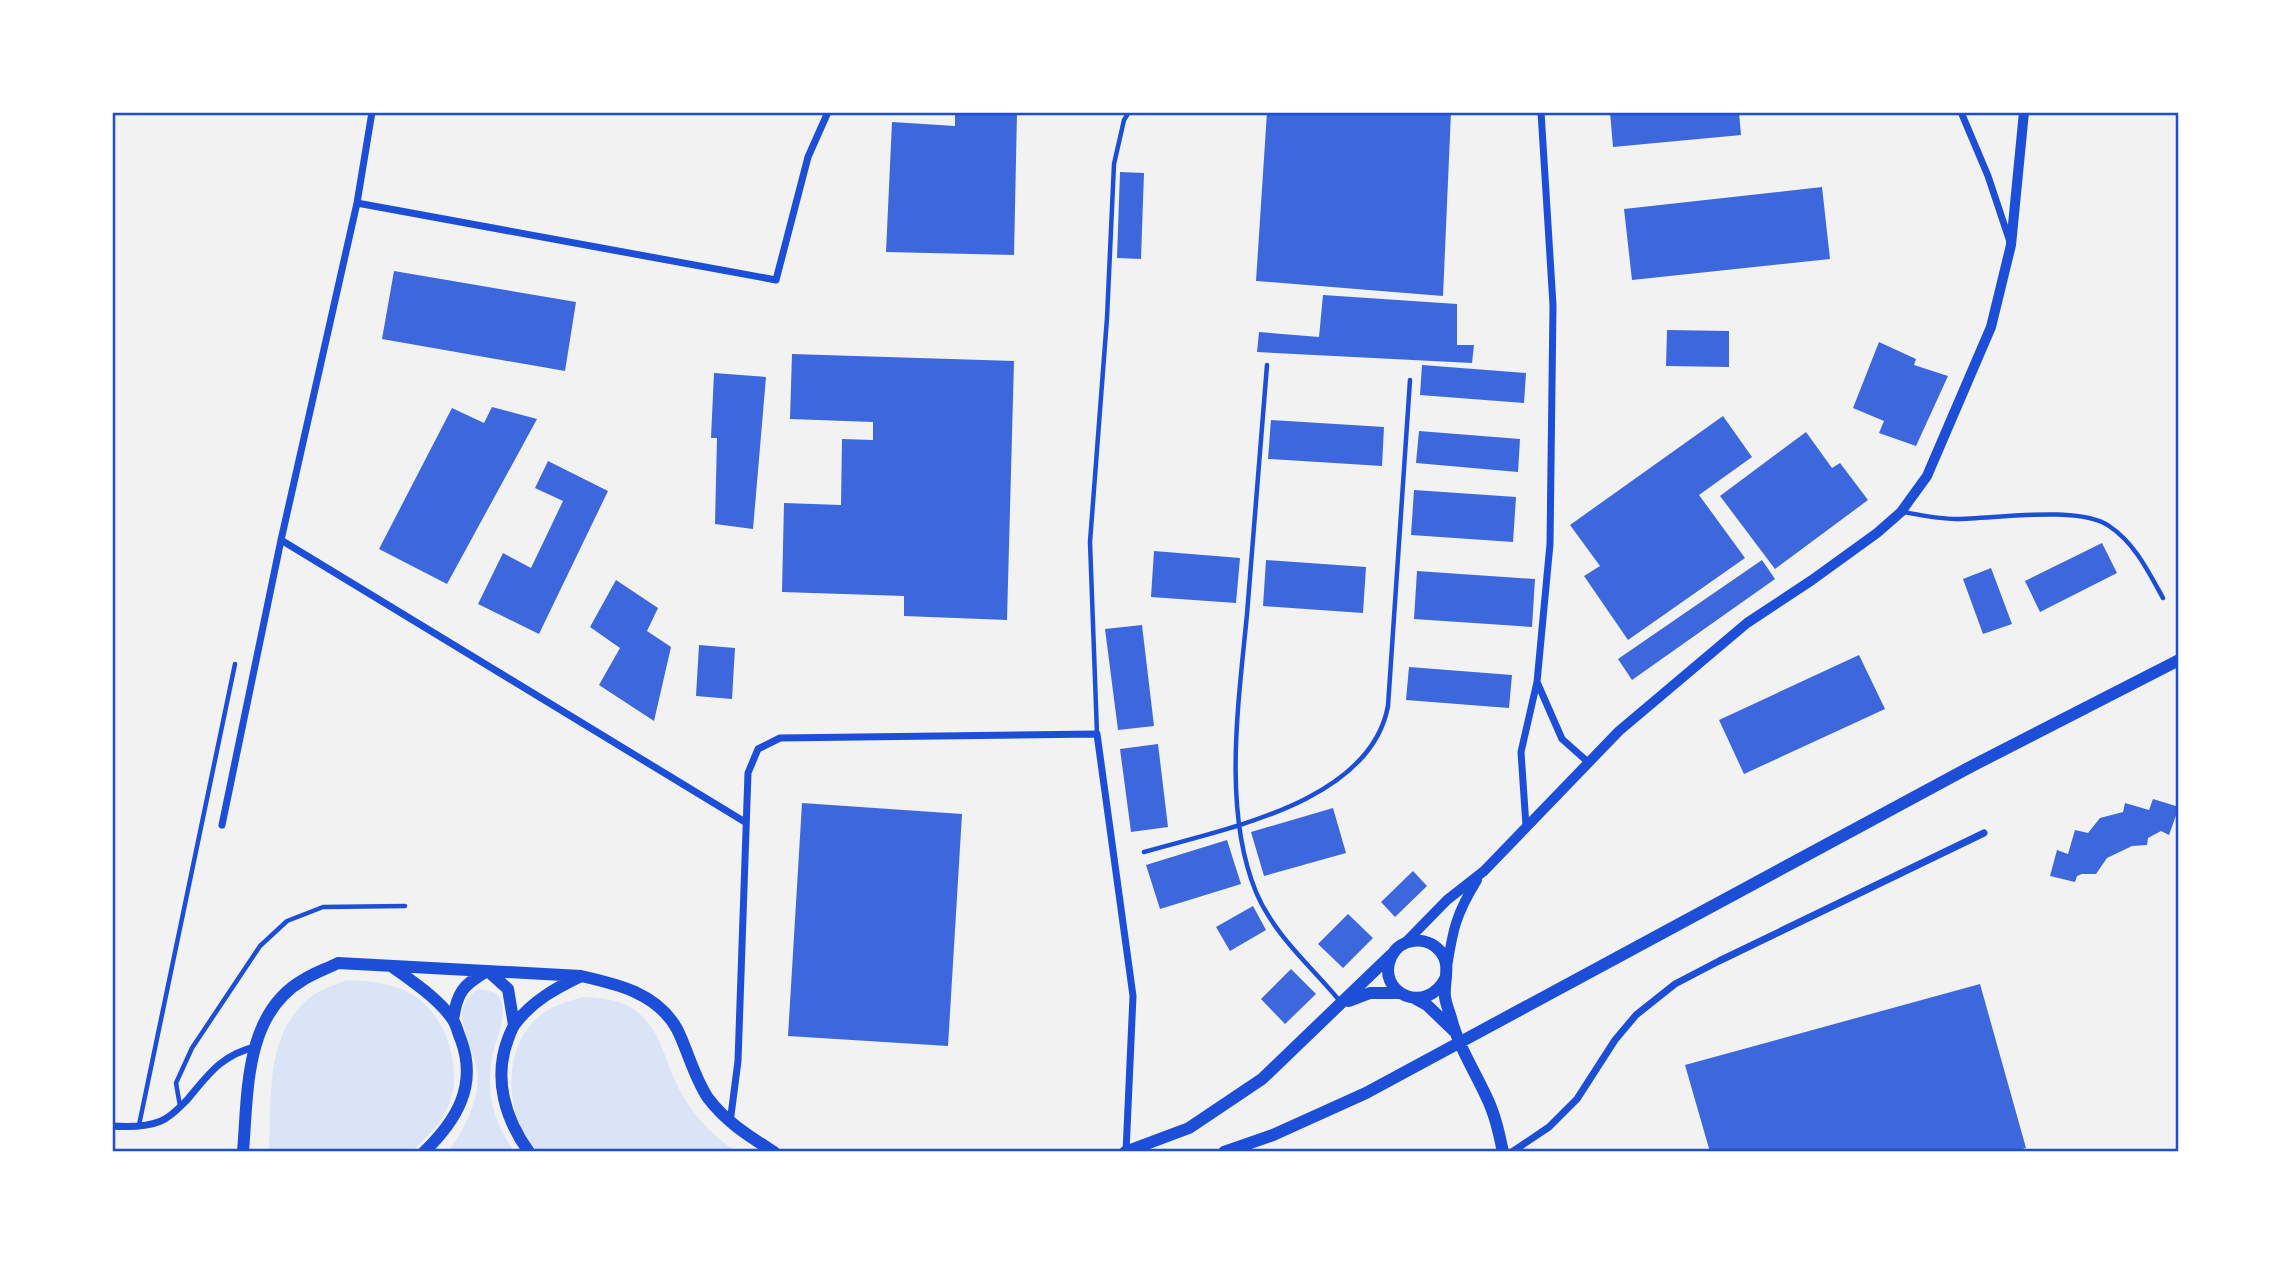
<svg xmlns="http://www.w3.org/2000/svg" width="2291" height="1264" font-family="'PT Serif',serif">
<rect width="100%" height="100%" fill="#f2f2f2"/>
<path fill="#dbe4f7" d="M 347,980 C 370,981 394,983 415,996 C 429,1005 441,1023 447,1038 C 464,1090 450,1118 411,1152 L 269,1152 C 272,1099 264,1037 308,999 C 319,990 334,985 347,980 Z
M 476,990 C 519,987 499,1030 493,1053 C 491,1062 490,1071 490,1080 C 489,1106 500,1133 515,1152 L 448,1152 C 463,1132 478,1102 478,1077 C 477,1059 458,1022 463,1008 C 465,1001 470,996 476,990 Z
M 583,997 C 598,998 617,999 630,1007 C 660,1025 663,1056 677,1085 C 691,1113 711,1136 738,1152 L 538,1152 C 504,1117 501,1051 538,1017 C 550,1006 567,1002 583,997 Z"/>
<path fill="#3d67dc" d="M 955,112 L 1017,112 L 1014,255 L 886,252 L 892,122 L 955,126 Z
M 1267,112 L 1451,112 L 1443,296 L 1256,281 Z
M 1610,112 L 1739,112 L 1741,135 L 1613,147 Z
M 1120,172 L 1144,173 L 1141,259 L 1117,258 Z
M 1822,187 L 1830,259 L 1632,280 L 1624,209 Z
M 394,271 L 576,302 L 565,371 L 382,339 Z
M 1323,295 L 1457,304 L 1457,345 L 1474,345 L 1472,363 L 1257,352 L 1259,332 L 1319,337 Z
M 1667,330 L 1729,331 L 1729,367 L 1666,366 Z
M 1879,342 L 1916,359 L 1914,365 L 1948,376 L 1916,446 L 1879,433 L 1884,421 L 1853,408 Z
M 792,354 L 1014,361 L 1007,620 L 904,616 L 904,596 L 782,592 L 784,503 L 841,505 L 842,439 L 873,440 L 873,422 L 790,419 Z
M 1422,365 L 1526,373 L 1524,403 L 1420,395 Z
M 714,373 L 766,377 L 753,529 L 715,524 L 717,438 L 711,438 Z
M 492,407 L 537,419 L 447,584 L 379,549 L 452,408 L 484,423 Z
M 1723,416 L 1752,457 L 1699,495 L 1745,558 L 1628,640 L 1584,576 L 1600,566 L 1570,525 Z
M 1271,420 L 1384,427 L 1382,466 L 1268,459 Z
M 1419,431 L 1520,439 L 1518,472 L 1416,463 Z
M 1806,432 L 1832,468 L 1840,463 L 1868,500 L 1775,569 L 1720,496 Z
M 548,461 L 608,491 L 539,634 L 478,604 L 503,553 L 531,568 L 563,501 L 535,488 Z
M 1414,490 L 1516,497 L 1513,542 L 1411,535 Z
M 2102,543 L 2117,573 L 2040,612 L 2025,581 Z
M 1154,551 L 1240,558 L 1236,603 L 1151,597 Z
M 1266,560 L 1366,567 L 1363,613 L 1263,606 Z
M 1762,560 L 1775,579 L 1632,680 L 1618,659 Z
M 1991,568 L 2012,624 L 1983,634 L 1963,579 Z
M 1417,571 L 1535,579 L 1532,627 L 1414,619 Z
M 616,580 L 658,608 L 647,631 L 671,647 L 654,721 L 599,685 L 620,648 L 590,627 Z
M 1142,625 L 1154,726 L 1118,730 L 1105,629 Z
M 699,645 L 735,648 L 732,699 L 696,696 Z
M 1859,655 L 1885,709 L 1744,774 L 1719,720 Z
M 1409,667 L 1512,675 L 1509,708 L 1406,700 Z
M 1158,744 L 1168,827 L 1131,832 L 1120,749 Z
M 2153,799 L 2179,807 L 2169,835 L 2161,831 L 2148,838 L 2147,845 L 2132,846 L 2107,858 L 2096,874 L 2082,874 L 2077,876 L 2075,882 L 2050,876 L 2057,850 L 2068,854 L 2075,830 L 2088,833 L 2100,818 L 2123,812 L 2125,803 L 2149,810 Z
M 802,803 L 962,814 L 948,1046 L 788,1036 Z
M 1333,808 L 1346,853 L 1264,876 L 1251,832 Z
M 1227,840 L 1241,884 L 1160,909 L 1146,865 Z
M 1413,871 L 1427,886 L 1395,917 L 1381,902 Z
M 1253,906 L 1266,930 L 1230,951 L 1216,927 Z
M 1348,914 L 1373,938 L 1343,968 L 1318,944 Z
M 1291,969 L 1316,994 L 1285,1024 L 1261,999 Z
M 1980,984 L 2026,1148 L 2011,1152 L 1710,1152 L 1685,1065 Z"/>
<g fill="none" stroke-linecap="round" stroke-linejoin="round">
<path stroke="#1d4ed8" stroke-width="4.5" d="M 1267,365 C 1260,448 1253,531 1247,614 C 1239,699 1222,810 1256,892 C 1274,935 1310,965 1339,1000
M 1903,512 C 1920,515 1939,519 1956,519 C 1995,519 2078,505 2109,526 C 2135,543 2149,573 2163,598
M 1097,734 L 1090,542 L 1107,318 L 1114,164 L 1124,120 L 1129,112
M 1144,852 C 1223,829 1370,803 1388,706 L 1410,380
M 180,1106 L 176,1083 L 192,1048 L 260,946 L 287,921 L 323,907 L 405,906
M 139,1125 L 235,664"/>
<path stroke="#1d4ed8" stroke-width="7" d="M 1961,112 L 1988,176 L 2010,242
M 357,203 L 776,280 L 808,157 L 828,112
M 281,540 L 745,822
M 1537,682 L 1562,739 L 1588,762
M 222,825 L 281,540 L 357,203 L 372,112
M 1526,826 L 1521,752 L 1537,682 L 1550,544 L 1553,305 L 1541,112
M 730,1123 L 738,1061 L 748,773 L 758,749 L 780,738 L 1097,734 L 1133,996 L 1126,1152
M 112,1126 C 127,1127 147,1127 161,1121 C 171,1117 180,1107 187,1100 C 208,1075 221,1055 255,1047
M 1512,1152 L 1549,1127 L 1577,1099 L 1615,1040 L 1636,1015 L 1675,984 L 1719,961 L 1984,833"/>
<path stroke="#1d4ed8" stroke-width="10" d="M 1406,942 L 1447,900 L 1484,871 L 1619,731 L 1747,623 L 1812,580 L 1877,533 L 1901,512 L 1927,476 L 1991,327 L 2011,245 L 2024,112
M 1447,967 C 1453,929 1456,914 1477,880"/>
<path stroke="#1d4ed8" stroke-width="12" d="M 391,966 C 411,980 440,1000 453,1020 C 457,1026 458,1034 461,1040 C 478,1086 456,1121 424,1152
M 488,971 L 508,989 L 514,1025
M 1446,977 C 1427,1017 1375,993 1391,957 C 1400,938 1426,935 1440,951 C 1452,965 1443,981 1445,997 C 1446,1004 1449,1011 1451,1018 C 1458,1045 1474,1070 1486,1096 C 1495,1114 1499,1133 1503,1152
M 1416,999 L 1427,1005 L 1454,1031
M 1349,1001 L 1370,993 L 1400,993
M 453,1020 C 457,992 463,985 487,971
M 243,1152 C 248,1093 244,1014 303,980 C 314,973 326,969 338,963 L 581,976 C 617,984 657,993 677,1029 C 688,1051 694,1077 708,1098 C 726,1122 749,1136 774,1152
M 529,1152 C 505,1119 493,1078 508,1039 C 510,1034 512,1028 515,1024 C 532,1001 556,988 581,976
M 1125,1152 L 1189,1128 L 1262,1079 L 1391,955
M 1224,1152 L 1273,1135 L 1366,1093 L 1972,766 L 2179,660"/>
</g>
<rect width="2291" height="1264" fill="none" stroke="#ffffff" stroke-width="228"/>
<rect x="114" y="114" width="2063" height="1036" fill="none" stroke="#1d4ed8" stroke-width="2.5"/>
</svg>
